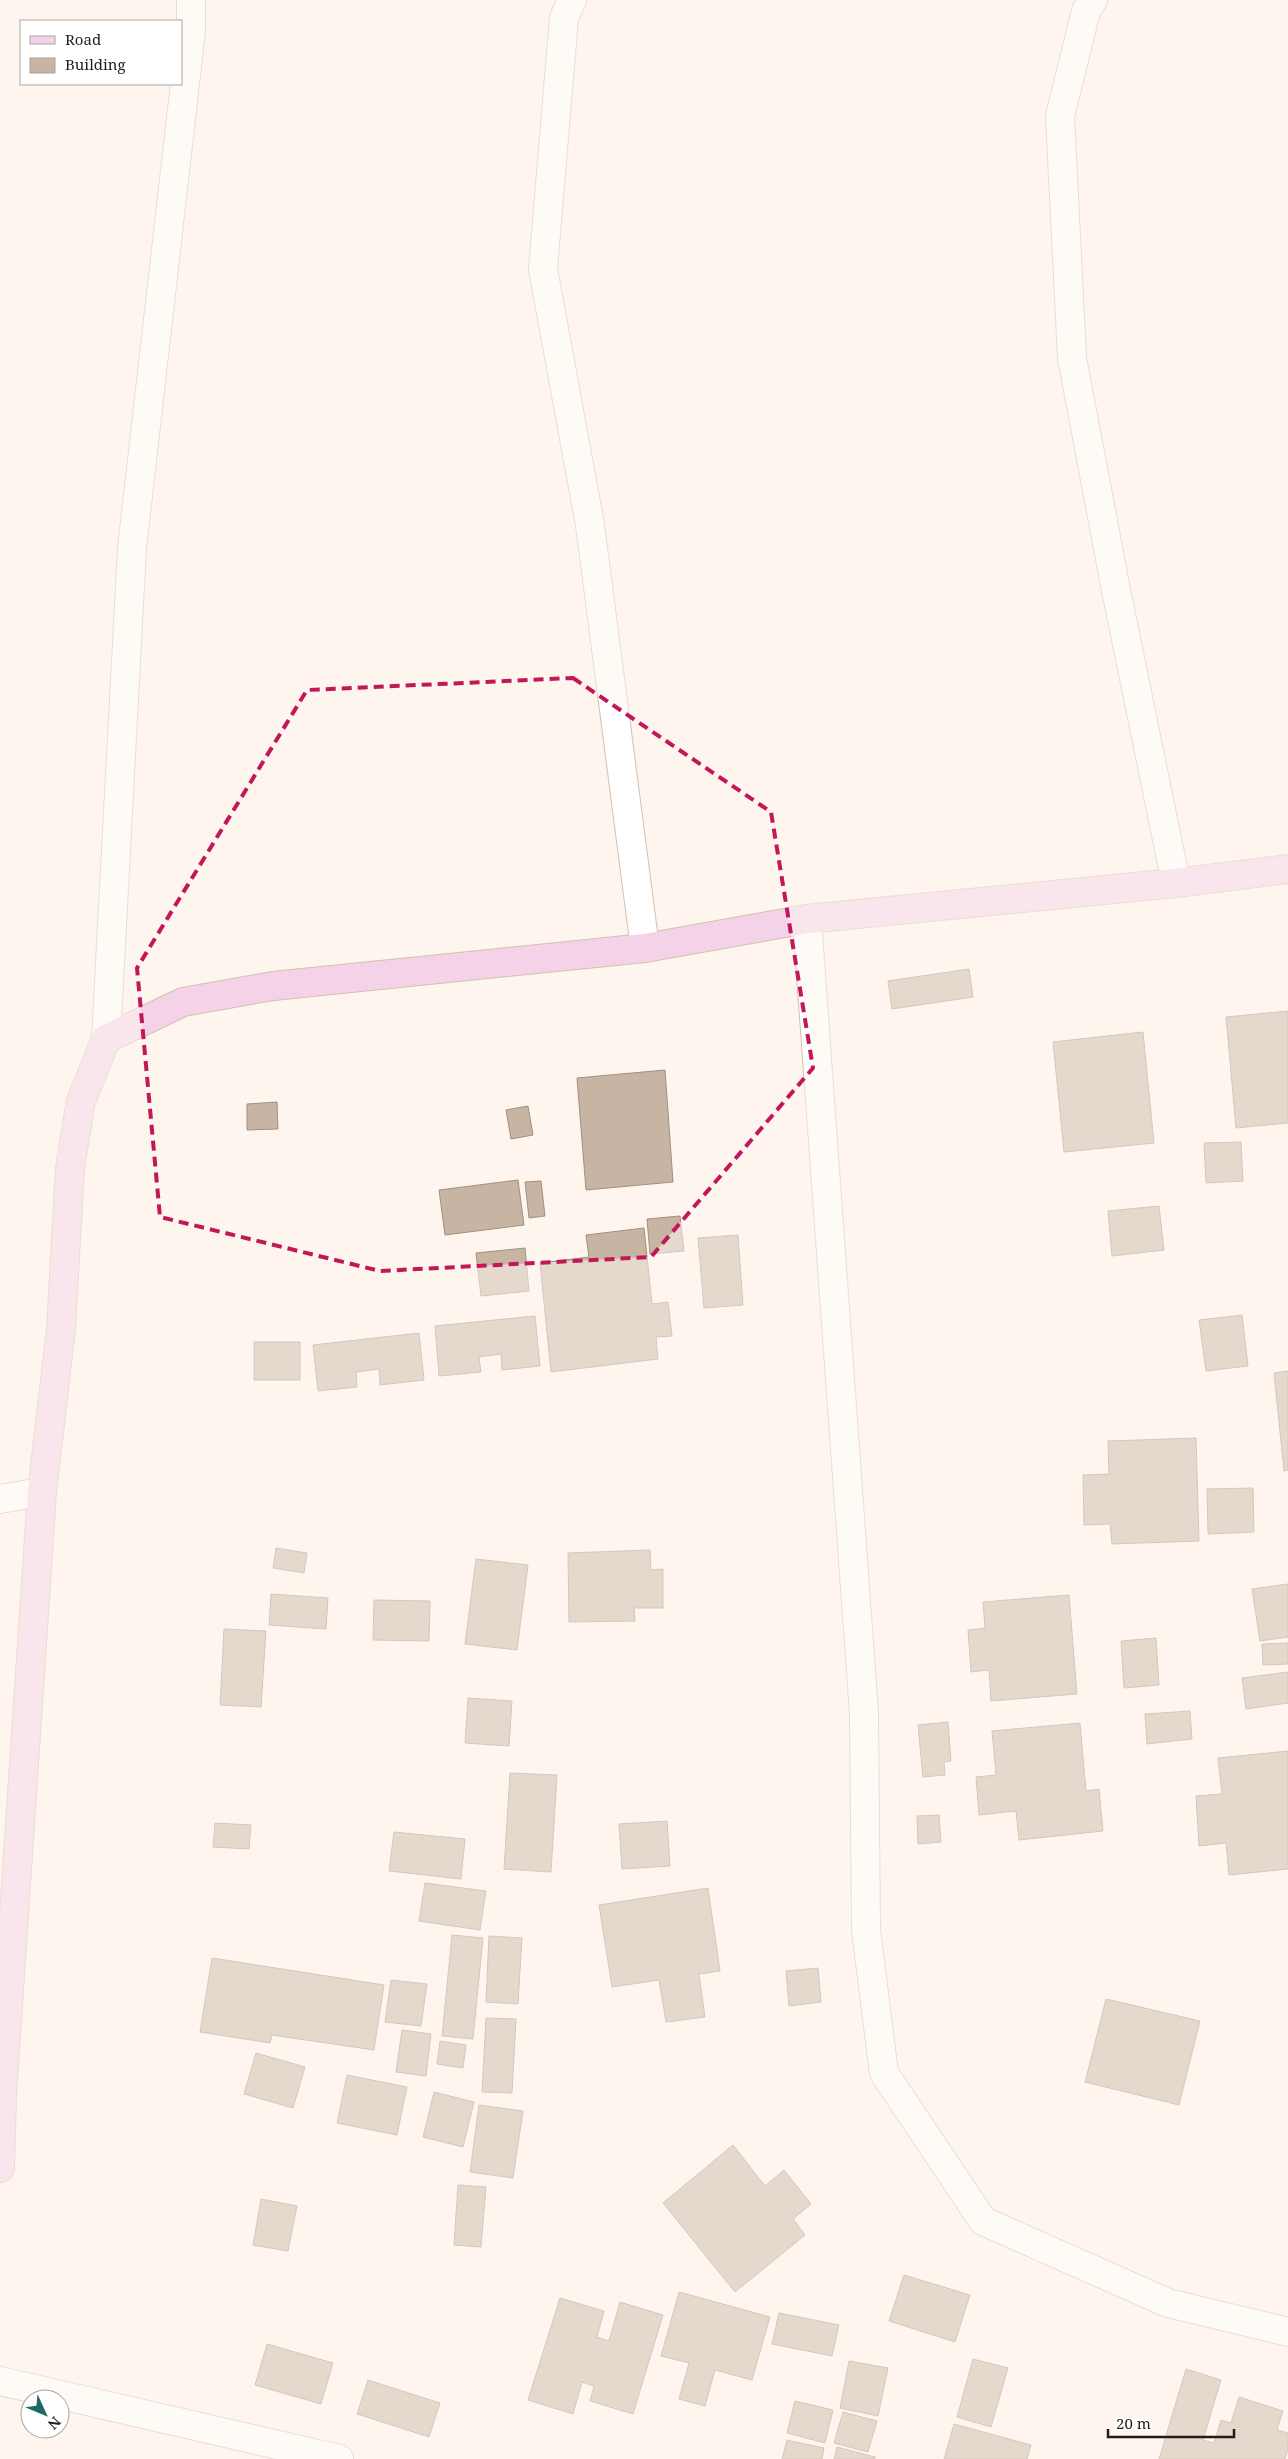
<svg xmlns="http://www.w3.org/2000/svg" width="1288" height="2459" font-family="'Noto Serif',serif">
<rect width="100%" height="100%" fill="#fef6ee"/>
<path fill="#c7b4a2" stroke="#a2907f" d="M 969,969 L 973,997 L 892,1009 L 888,981 Z
M 1288,1011 L 1288,1123 L 1236,1128 L 1226,1017 Z
M 1143,1032 L 1154,1143 L 1064,1152 L 1053,1042 Z
M 665,1070 L 673,1182 L 586,1190 L 577,1078 Z
M 277,1102 L 278,1129 L 247,1130 L 247,1104 Z
M 528,1106 L 533,1135 L 511,1139 L 506,1110 Z
M 1241,1142 L 1243,1181 L 1206,1183 L 1204,1143 Z
M 518,1180 L 524,1225 L 445,1235 L 439,1190 Z
M 541,1181 L 545,1216 L 529,1218 L 525,1182 Z
M 1159,1206 L 1164,1250 L 1112,1256 L 1108,1211 Z
M 680,1216 L 684,1251 L 650,1254 L 647,1219 Z
M 644,1228 L 652,1304 L 668,1302 L 672,1336 L 656,1337 L 658,1359 L 551,1372 L 540,1263 L 589,1257 L 586,1235 Z
M 738,1235 L 743,1305 L 704,1308 L 698,1238 Z
M 525,1248 L 529,1291 L 481,1296 L 476,1253 Z
M 1242,1315 L 1248,1366 L 1206,1371 L 1199,1320 Z
M 535,1316 L 540,1366 L 502,1370 L 501,1354 L 479,1357 L 481,1372 L 439,1376 L 435,1326 Z
M 419,1333 L 424,1380 L 380,1385 L 379,1369 L 356,1372 L 357,1387 L 318,1391 L 313,1345 Z
M 254,1342 L 300,1342 L 300,1380 L 254,1380 Z
M 1288,1371 L 1288,1470 L 1284,1471 L 1274,1373 Z
M 1196,1438 L 1199,1541 L 1112,1544 L 1110,1524 L 1084,1525 L 1083,1475 L 1109,1474 L 1108,1441 Z
M 1253,1488 L 1254,1532 L 1208,1534 L 1207,1489 Z
M 276,1548 L 307,1553 L 304,1573 L 273,1568 Z
M 650,1550 L 651,1570 L 663,1569 L 663,1608 L 634,1608 L 635,1621 L 569,1622 L 568,1553 Z
M 476,1559 L 528,1565 L 517,1650 L 465,1644 Z
M 1288,1584 L 1288,1637 L 1260,1641 L 1252,1589 Z
M 271,1594 L 328,1598 L 326,1629 L 269,1625 Z
M 1069,1595 L 1077,1694 L 991,1701 L 989,1670 L 971,1672 L 968,1630 L 985,1628 L 983,1602 Z
M 374,1600 L 430,1601 L 429,1641 L 373,1640 Z
M 224,1629 L 266,1631 L 261,1707 L 220,1705 Z
M 1156,1638 L 1159,1685 L 1124,1688 L 1121,1641 Z
M 1288,1643 L 1288,1664 L 1263,1665 L 1262,1644 Z
M 1288,1672 L 1288,1703 L 1246,1709 L 1242,1678 Z
M 468,1698 L 512,1701 L 509,1746 L 465,1743 Z
M 1190,1711 L 1192,1739 L 1147,1744 L 1145,1714 Z
M 948,1722 L 951,1761 L 944,1762 L 945,1775 L 923,1777 L 918,1725 Z
M 1080,1723 L 1086,1791 L 1099,1789 L 1103,1831 L 1019,1840 L 1016,1811 L 979,1815 L 976,1777 L 996,1775 L 992,1731 Z
M 1288,1751 L 1288,1869 L 1229,1875 L 1226,1843 L 1199,1846 L 1196,1796 L 1222,1794 L 1218,1758 Z
M 510,1773 L 557,1775 L 551,1872 L 504,1869 Z
M 939,1815 L 941,1842 L 918,1844 L 917,1816 Z
M 667,1821 L 670,1866 L 622,1869 L 619,1824 Z
M 215,1823 L 251,1825 L 249,1849 L 213,1847 Z
M 394,1832 L 465,1839 L 461,1879 L 389,1871 Z
M 425,1883 L 486,1891 L 480,1930 L 419,1921 Z
M 708,1888 L 720,1971 L 699,1974 L 705,2017 L 666,2022 L 659,1980 L 612,1987 L 599,1905 Z
M 452,1935 L 483,1938 L 473,2039 L 442,2036 Z
M 489,1936 L 522,1938 L 518,2004 L 486,2002 Z
M 212,1958 L 384,1985 L 374,2050 L 272,2035 L 270,2043 L 200,2032 Z
M 818,1968 L 821,2002 L 789,2006 L 786,1971 Z
M 391,1980 L 427,1984 L 421,2026 L 385,2022 Z
M 1106,1999 L 1200,2021 L 1179,2105 L 1085,2082 Z
M 486,2018 L 516,2019 L 512,2093 L 482,2092 Z
M 402,2030 L 431,2034 L 426,2076 L 396,2072 Z
M 440,2041 L 466,2045 L 463,2068 L 437,2064 Z
M 256,2053 L 305,2067 L 293,2108 L 244,2094 Z
M 347,2075 L 407,2087 L 397,2135 L 337,2123 Z
M 434,2092 L 474,2102 L 463,2147 L 423,2137 Z
M 479,2105 L 523,2111 L 513,2178 L 470,2172 Z
M 733,2145 L 765,2186 L 784,2170 L 811,2204 L 793,2219 L 805,2235 L 735,2292 L 663,2203 Z
M 458,2185 L 486,2187 L 481,2247 L 454,2245 Z
M 261,2199 L 297,2206 L 288,2251 L 253,2245 Z
M 904,2275 L 970,2295 L 955,2342 L 889,2321 Z
M 679,2292 L 770,2317 L 752,2380 L 715,2370 L 705,2406 L 679,2399 L 689,2363 L 661,2356 Z
M 560,2298 L 604,2311 L 597,2337 L 609,2341 L 620,2302 L 663,2315 L 633,2414 L 590,2401 L 594,2386 L 582,2382 L 573,2414 L 528,2400 Z
M 779,2313 L 839,2325 L 832,2356 L 772,2344 Z
M 267,2344 L 333,2363 L 321,2404 L 255,2385 Z
M 973,2359 L 1008,2368 L 991,2427 L 957,2417 Z
M 849,2361 L 888,2368 L 878,2416 L 840,2408 Z
M 1186,2369 L 1221,2380 L 1203,2440 L 1214,2443 L 1221,2420 L 1231,2423 L 1239,2397 L 1283,2411 L 1277,2430 L 1288,2433 L 1288,2449 L 1285,2459 L 1159,2459 Z
M 368,2380 L 440,2403 L 429,2437 L 357,2414 Z
M 795,2401 L 833,2410 L 825,2443 L 787,2433 Z
M 843,2412 L 877,2421 L 868,2452 L 834,2443 Z
M 954,2424 L 1031,2445 L 1027,2459 L 944,2459 Z
M 787,2440 L 824,2448 L 822,2459 L 782,2459 Z
M 837,2447 L 875,2457 L 875,2459 L 834,2459 Z"/>
<g fill="none" stroke-linecap="round" stroke-linejoin="round">
<g stroke="#d4c0ae" stroke-width="30">
<path id="street" d="M 572,0 L 564,18 L 543,269 L 590,525 L 645,948
M 1093,0 L 1086,11 L 1060,116 L 1072,358 L 1116,590 L 1176,883
M 807,919 L 864,1713 L 866,1930 L 884,2073 L 983,2221 L 1168,2303 L 1288,2332
M 106,1039 L 132,548 L 191,31 L 191,0
M 0,1499 L 42,1492
M 0,2381 L 339,2459"/>
</g>
<g stroke="#d4c0ae" stroke-width="30">
<path id="secondary" d="M 0,2168 L 2,2096 L 42,1492 L 61,1329 L 70,1168 L 81,1101 L 106,1039 L 183,1002 L 273,986 L 645,948 L 807,919 L 1176,883 L 1288,869"/>
</g>
<use href="#street" stroke="#fff" stroke-width="28"/>
<use href="#secondary" stroke="#f4d2e8" stroke-width="28"/>
</g>
<path d="M0 0H1288V2459H0ZM 573,678 L 771,812 L 813,1068 L 651,1257 L 380,1271 L 160,1217 L 137,968 L 307,690 Z" fill="#fef6ee" fill-opacity=".55" fill-rule="evenodd"/>
<path fill="none" stroke="#c2185b" stroke-width="4" stroke-dasharray="10 6" stroke-linejoin="round" d="M 573,678 L 771,812 L 813,1068 L 651,1257 L 380,1271 L 160,1217 L 137,968 L 307,690 Z"/>
<rect x="20" y="20" width="162" height="65" fill="#ffffff" stroke="#a7a5a2"/>
<rect x="30" y="36" width="25" height="8" fill="#f4d2e8" stroke="#a7a5a2"/>
<text x="65" y="45" font-size="15" fill="#241d17">Road</text>
<rect x="30" y="58" width="25" height="15" fill="#c7b4a2" stroke="#a7a5a2"/>
<text x="65" y="70" font-size="15" fill="#241d17">Building</text>
<g transform="translate(45 2414) rotate(134)"><circle r="24" fill="#ffffff" stroke="#a7a5a2"/>
<path d="M0-4L9 19L0 12L-9 19Z" fill="#1d6965"/>
<text y="-8" font-size="14" font-weight="bold" text-anchor="middle" fill="#241d17">N</text>
</g>
<path d="M1108 2429v8h126v-8" fill="none" stroke="#241d17" stroke-width="2.5"/>
<text x="1116" y="2429" font-size="15" fill="#241d17" stroke="#ffffff" stroke-width="4" paint-order="stroke">20 m</text>
</svg>
